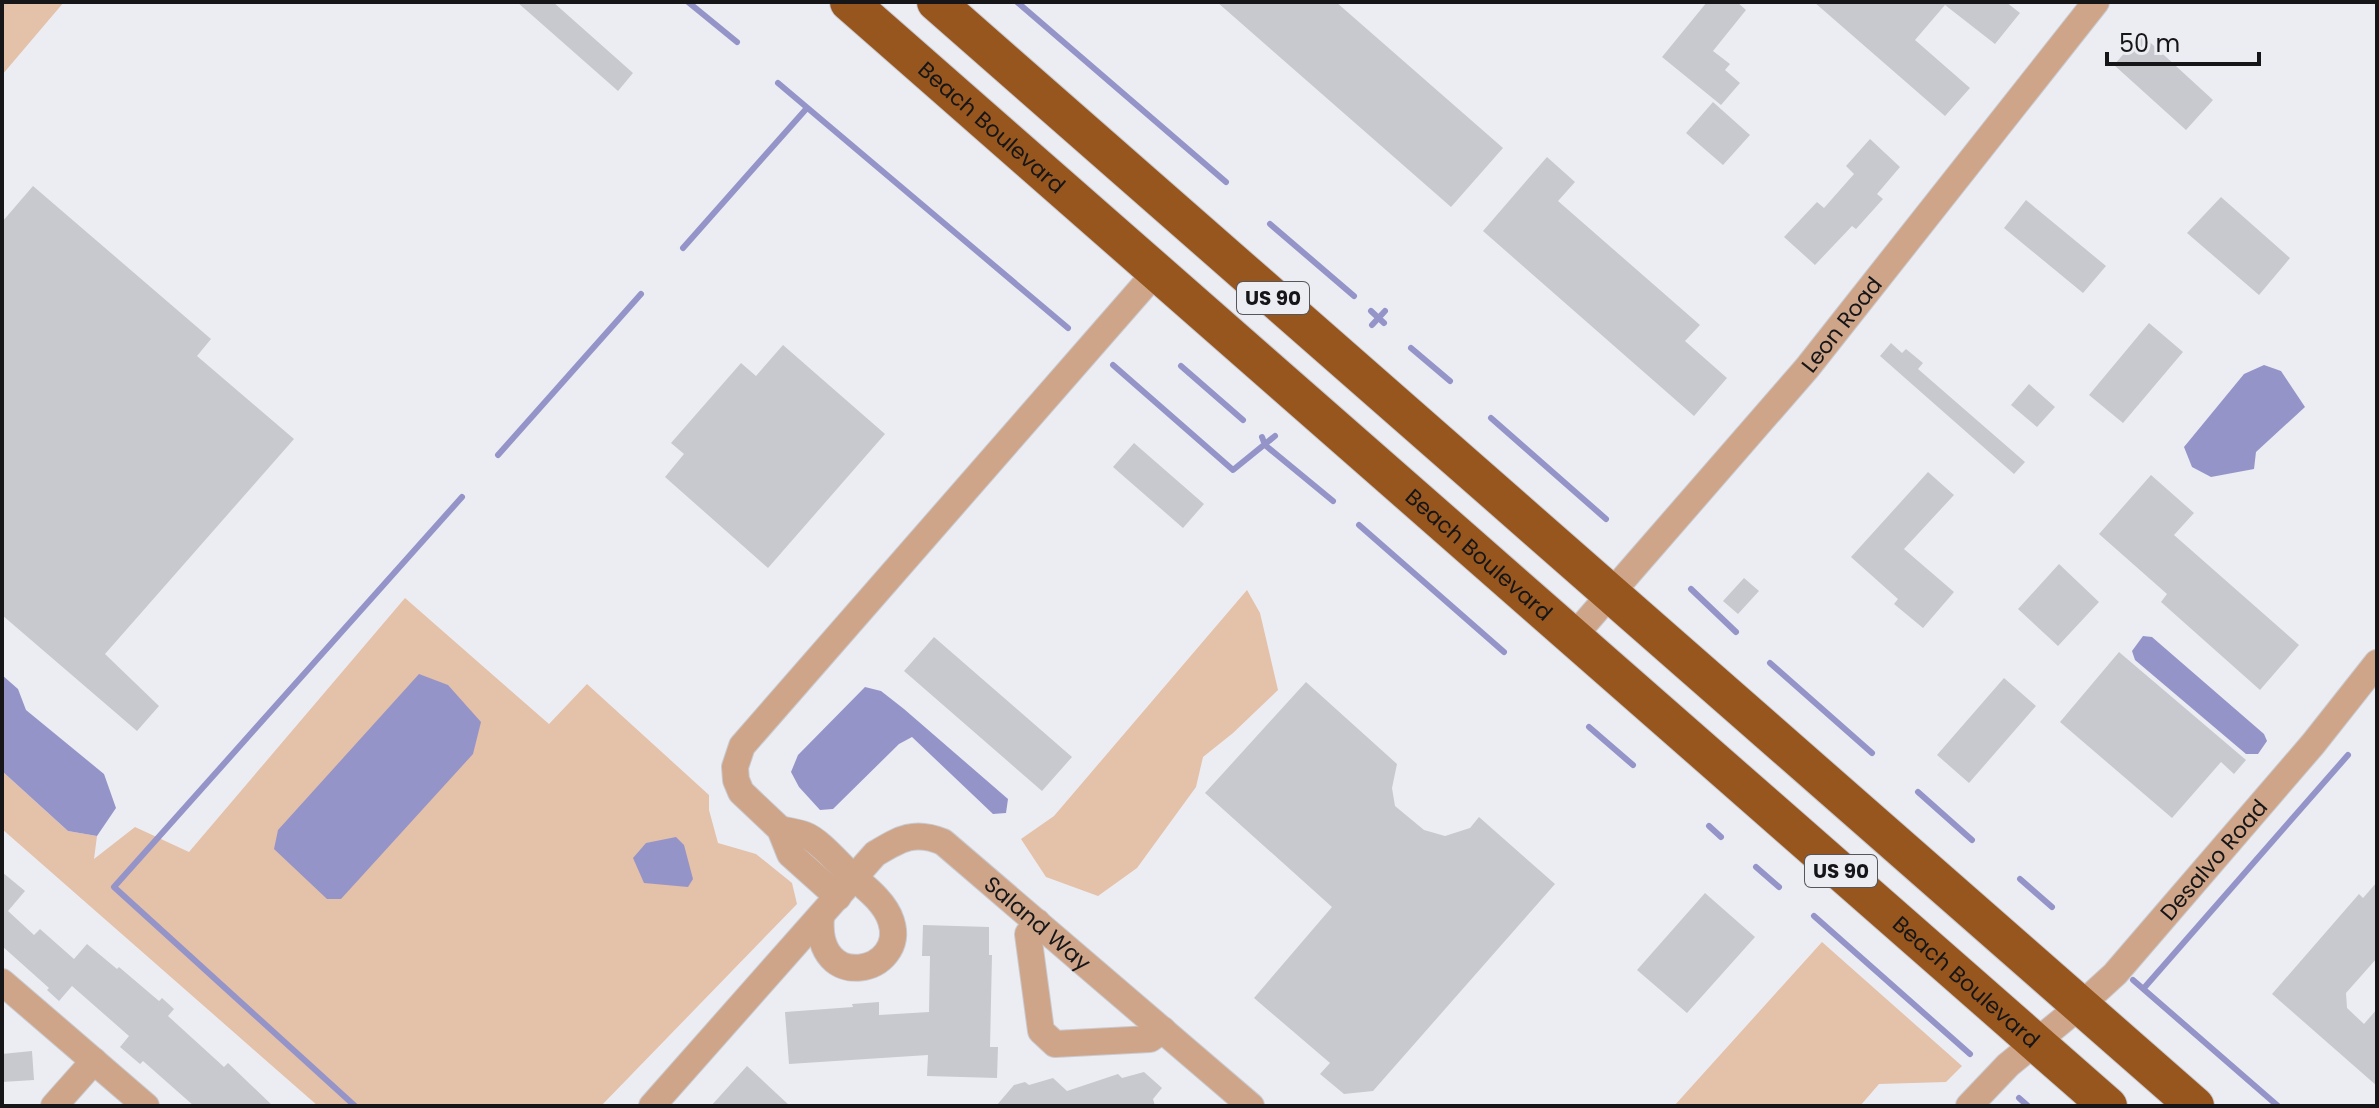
<svg xmlns="http://www.w3.org/2000/svg" width="2379" height="1108" font-family="Poppins,sans-serif">
<rect width="100%" height="100%" fill="#ececf3"/>
<path fill="#e4c1a9" d="M 2,2 L 64,2 L 2,75 Z
M 1247,590 L 1260,613 L 1278,690 L 1233,733 L 1203,757 L 1196,787 L 1137,868 L 1098,896 L 1046,877 L 1021,839 L 1054,816 Z
M 405,598 L 549,724 L 587,684 L 709,795 L 709,810 L 718,843 L 756,854 L 792,883 L 797,904 L 601,1106 L 318,1106 L 2,829 L 2,771 L 68,831 L 97,836 L 94,859 L 135,827 L 189,852 Z
M 1822,942 L 1962,1066 L 1946,1082 L 1879,1084 L 1860,1106 L 1674,1106 Z"/>
<path fill="#9594c9" d="M 2264,365 L 2281,371 L 2305,407 L 2256,452 L 2254,469 L 2211,477 L 2192,467 L 2184,447 L 2244,374 Z
M 2143,636 L 2152,637 L 2264,734 L 2267,741 L 2258,754 L 2246,754 L 2135,660 L 2132,651 Z
M 419,674 L 448,685 L 481,722 L 473,754 L 341,899 L 327,899 L 274,849 L 278,830 Z
M 2,675 L 18,689 L 26,710 L 104,774 L 116,808 L 97,836 L 68,831 L 2,771 Z
M 865,687 L 881,691 L 904,709 L 1008,799 L 1006,813 L 993,814 L 912,737 L 899,744 L 833,809 L 820,810 L 799,787 L 791,772 L 798,755 Z
M 676,837 L 684,845 L 693,879 L 688,887 L 644,883 L 633,858 L 646,843 Z"/>
<g fill="none" stroke-linecap="round" stroke-linejoin="round">
<path stroke="#9594c9" stroke-width="6" d="M 688,2 L 737,42
M 1017,2 L 1226,182
M 778,83 L 1068,328
M 1270,224 L 1354,296
M 683,248 L 807,108
M 1371,311 L 1384,323
M 1372,325 L 1385,311
M 1411,348 L 1450,381
M 1113,365 L 1233,470 L 1275,436
M 1181,366 L 1243,420
M 1491,418 L 1606,519
M 1262,437 L 1265,445 L 1333,501
M 498,455 L 641,294
M 1359,525 L 1504,652
M 1691,589 L 1736,632
M 1770,663 L 1872,753
M 1589,727 L 1633,765
M 1918,792 L 1972,840
M 1709,826 L 1721,837
M 1756,867 L 1779,887
M 2020,879 L 2052,907
M 1814,916 L 1970,1054
M 2133,980 L 2278,1106
M 2144,988 L 2348,755
M 2019,1098 L 2028,1106
M 355,1106 L 114,887 L 462,497"/>
</g>
<path fill="#c8c8cf" d="M 517,2 L 553,2 L 633,73 L 618,91 Z
M 1217,2 L 1336,2 L 1503,148 L 1451,207 Z
M 1707,2 L 1737,2 L 1746,10 L 1713,51 L 1730,64 L 1725,70 L 1740,83 L 1721,105 L 1662,57 Z
M 1814,2 L 2006,2 L 2020,13 L 1995,44 L 1945,5 L 1915,40 L 1970,88 L 1945,116 Z
M 2141,34 L 2213,100 L 2186,130 L 2114,65 Z
M 1713,102 L 1750,135 L 1723,165 L 1686,133 Z
M 1870,139 L 1900,167 L 1877,194 L 1883,199 L 1856,229 L 1852,226 L 1815,265 L 1784,237 L 1817,202 L 1824,208 L 1854,174 L 1846,166 Z
M 1547,157 L 1575,182 L 1558,201 L 1700,325 L 1685,341 L 1727,378 L 1694,416 L 1483,231 Z
M 33,186 L 211,339 L 197,356 L 294,439 L 105,654 L 159,706 L 137,731 L 2,615 L 2,222 Z
M 2221,197 L 2290,258 L 2259,295 L 2187,233 Z
M 2026,200 L 2106,266 L 2083,293 L 2004,228 Z
M 2149,323 L 2183,352 L 2123,423 L 2089,395 Z
M 1891,343 L 1902,353 L 1906,349 L 1923,363 L 1918,369 L 2025,462 L 2014,474 L 1880,356 Z
M 783,345 L 885,434 L 768,568 L 665,477 L 684,454 L 671,443 L 741,363 L 756,376 Z
M 2029,384 L 2055,407 L 2037,427 L 2011,405 Z
M 1134,443 L 1204,504 L 1183,528 L 1113,467 Z
M 1928,472 L 1954,495 L 1904,549 L 1954,592 L 1923,628 L 1894,604 L 1898,599 L 1851,557 Z
M 2151,475 L 2194,513 L 2174,535 L 2299,645 L 2260,690 L 2161,602 L 2167,594 L 2099,534 Z
M 2059,564 L 2099,602 L 2058,646 L 2018,609 Z
M 1744,578 L 1759,591 L 1738,614 L 1723,601 Z
M 934,637 L 1072,757 L 1042,791 L 904,671 Z
M 2119,652 L 2246,760 L 2234,774 L 2221,762 L 2172,818 L 2060,722 Z
M 2004,678 L 2036,706 L 1969,783 L 1937,755 Z
M 1306,682 L 1397,764 L 1392,788 L 1395,806 L 1424,830 L 1445,836 L 1470,828 L 1479,817 L 1555,884 L 1373,1091 L 1344,1094 L 1320,1074 L 1330,1063 L 1254,998 L 1332,907 L 1205,793 Z
M 2,872 L 25,891 L 8,911 L 34,935 L 40,929 L 74,959 L 87,944 L 117,969 L 119,967 L 159,1001 L 162,998 L 174,1009 L 168,1016 L 224,1067 L 228,1063 L 273,1106 L 194,1106 L 143,1061 L 140,1064 L 120,1047 L 129,1036 L 72,986 L 59,1001 L 47,990 L 49,988 L 2,946 Z
M 2377,882 L 2377,958 L 2346,993 L 2347,1008 L 2364,1024 L 2377,1009 L 2377,1086 L 2272,994 L 2359,894 L 2363,898 Z
M 1705,893 L 1755,937 L 1687,1013 L 1637,970 Z
M 923,925 L 989,927 L 989,955 L 992,955 L 990,1047 L 998,1047 L 997,1078 L 927,1076 L 928,1055 L 789,1064 L 785,1012 L 853,1007 L 852,1004 L 879,1002 L 879,1015 L 929,1012 L 930,956 L 922,956 Z
M 32,1051 L 34,1080 L 2,1082 L 2,1054 Z
M 747,1066 L 790,1106 L 711,1106 Z
M 1144,1072 L 1162,1088 L 1153,1099 L 1155,1106 L 996,1106 L 1014,1085 L 1025,1082 L 1029,1085 L 1053,1078 L 1067,1091 L 1118,1074 L 1122,1078 Z"/>
<g fill="none" stroke-linecap="round" stroke-linejoin="round">
<g stroke="#cacad0" stroke-width="28">
<g id="minor">
<path id="s1" d="M 1573,637 L 1807,368 L 2096,2"/>
<path d="M 780,829 C 788,831 797,832 805,835 C 819,840 839,864 851,875 C 865,887 885,902 891,921 C 908,973 814,995 821,916"/>
<path d="M 838,897 L 790,854 L 780,829 L 741,792 L 736,780 L 735,767 L 742,746 L 1156,272"/>
<path d="M 1037,922 L 1028,934 L 1041,1031 L 1055,1044 L 1150,1039 L 1163,1030"/>
<path d="M 2,982 L 146,1106"/>
<path d="M 54,1106 L 94,1061"/>
<path id="s2" d="M 652,1106 L 875,854 C 900,839 914,830 943,842 L 1251,1106"/>
<path id="s3" d="M 1969,1106 L 2008,1065 L 2080,1006 L 2115,974 L 2313,744 L 2377,663"/>
</g>
</g>
<g stroke="#cacad0" stroke-width="40">
<g id="highway">
<path id="s4" d="M 849,2 L 2108,1106"/>
<path d="M 936,2 L 2195,1106"/>
</g>
</g>
<use href="#minor" stroke="#cea589" stroke-width="26"/>
<use href="#highway" stroke="#98561f" stroke-width="38"/>
</g>
<g text-anchor="middle" dominant-baseline="central" stroke-width="6" stroke-linejoin="round" paint-order="stroke">
<g fill="#ececf3" stroke="#56565a" stroke-width="2">
<rect x="1237" y="282" width="72" height="32" rx="6"/>
<rect x="1805" y="855" width="72" height="32" rx="6"/>
</g>
<g font-size="20" font-weight="bold" fill="#161618">
<text x="1273" y="298">US 90</text>
<text x="1841" y="871">US 90</text>
</g>
<g font-size="22" fill="#161618" stroke="#ececf3">
<text stroke="none"><textPath href="#s4" startOffset="190">Beach Boulevard</textPath></text>
<text stroke="none"><textPath href="#s1" startOffset="412">Leon Road</textPath></text>
<text stroke="none"><textPath href="#s4" startOffset="838">Beach Boulevard</textPath></text>
<text stroke="none"><textPath href="#s3" startOffset="348">Desalvo Road</textPath></text>
<text stroke="none"><textPath href="#s2" startOffset="534">Saland Way</textPath></text>
<text stroke="none"><textPath href="#s4" startOffset="1486">Beach Boulevard</textPath></text>
</g>
</g>
<rect width="2379" height="1108" fill="none" stroke="#161618" stroke-width="8"/>
<path d="M2107 52v12h152v-12" fill="none" stroke="#161618" stroke-width="4"/>
<text x="2119" y="52" font-size="24" fill="#161618" stroke="#ececf3" stroke-width="6" paint-order="stroke">50 m</text>
</svg>
